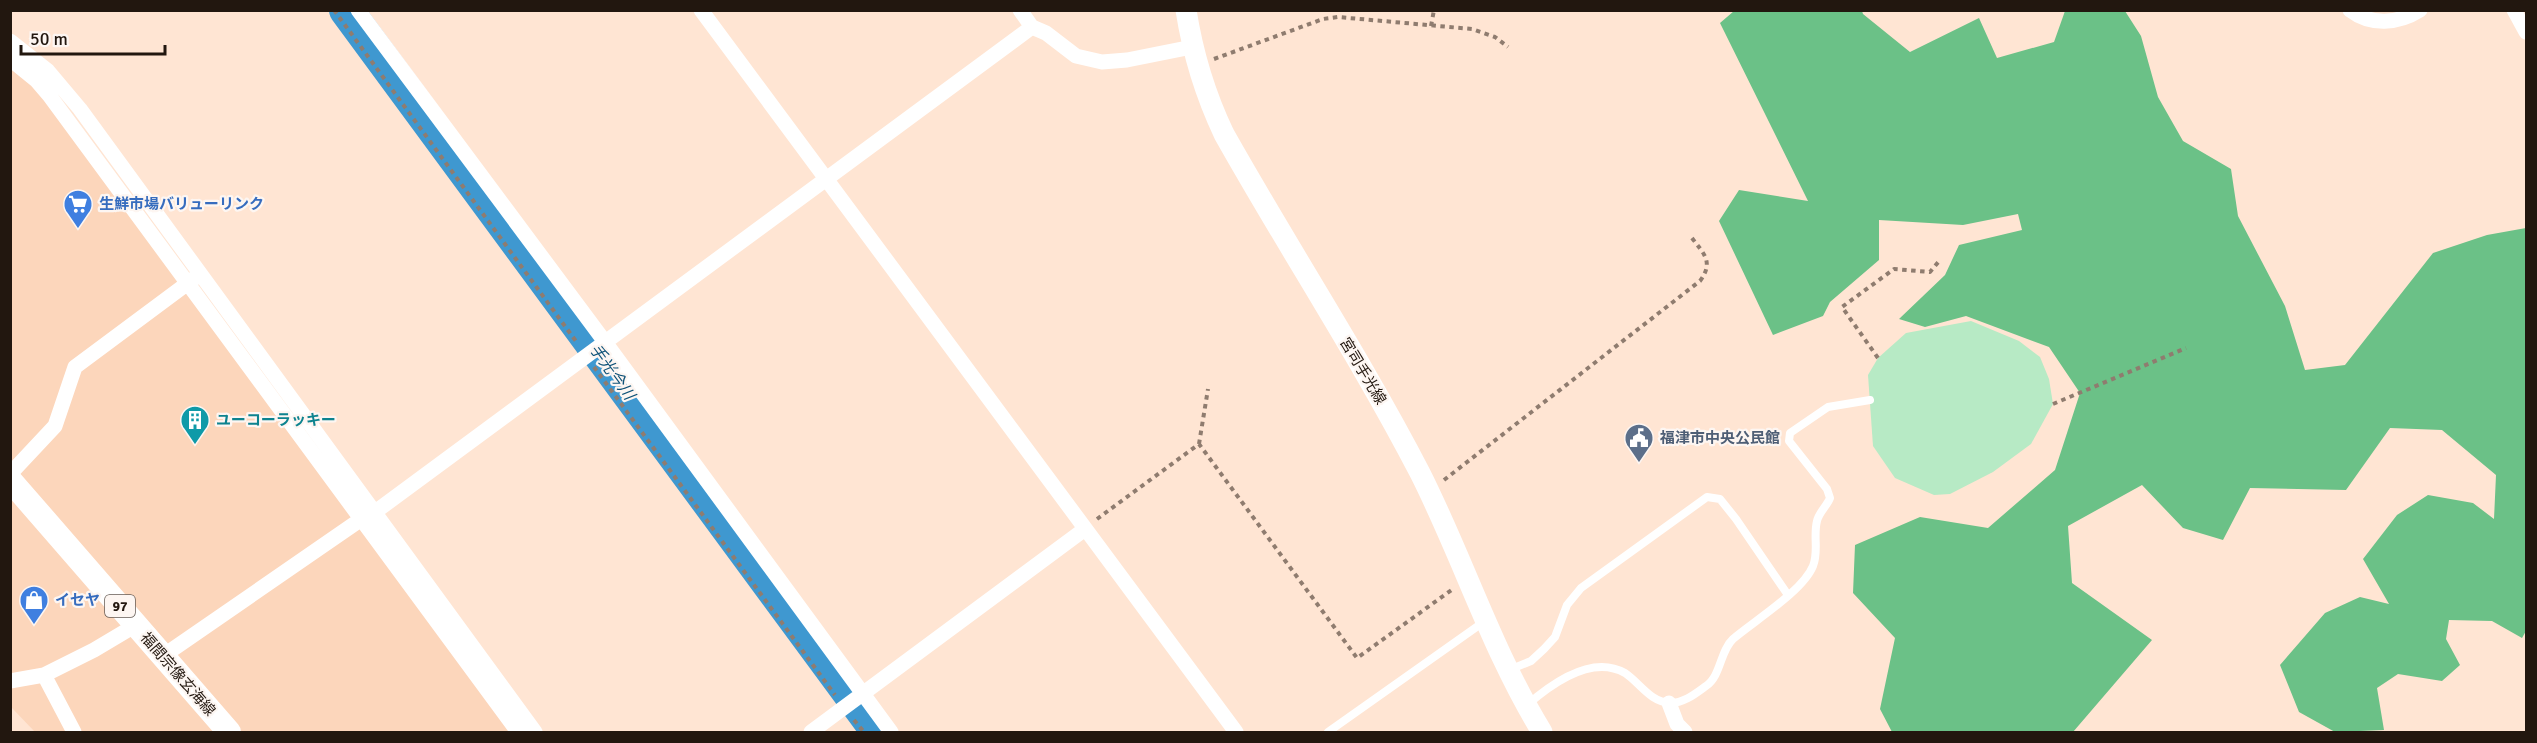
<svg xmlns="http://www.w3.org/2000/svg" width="2537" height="743" font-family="Signika,'Noto Sans JP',sans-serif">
<rect width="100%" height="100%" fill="#ffe5d3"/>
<path fill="#fcd6bb" d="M 10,67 L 35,85 L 516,732 L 35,732 L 11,707 Z"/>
<path fill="#b7eac5" d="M 1971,321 L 2019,341 L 2040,357 L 2049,379 L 2053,404 L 2031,444 L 1993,472 L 1950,494 L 1934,495 L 1895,478 L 1873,446 L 1868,375 L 1878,358 L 1906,333 Z"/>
<path fill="#6bc187" d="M 1734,11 L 1862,11 L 1863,14 L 1910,52 L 1979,18 L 1997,58 L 2054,42 L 2065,11 L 2125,11 L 2141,36 L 2158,97 L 2183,141 L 2231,169 L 2238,216 L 2285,306 L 2305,370 L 2345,365 L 2433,253 L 2487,235 L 2526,228 L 2526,631 L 2522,638 L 2492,621 L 2449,620 L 2446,639 L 2460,665 L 2442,681 L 2398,674 L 2377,688 L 2384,730 L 2335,732 L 2299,712 L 2280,665 L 2325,613 L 2360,597 L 2389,604 L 2363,559 L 2397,515 L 2428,495 L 2473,503 L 2494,519 L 2496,475 L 2442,430 L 2390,428 L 2346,490 L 2250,488 L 2223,540 L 2183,528 L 2142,485 L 2068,526 L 2072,583 L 2152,640 L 2073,732 L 1892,732 L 1880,709 L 1895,638 L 1853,593 L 1855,545 L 1920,517 L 1988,528 L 2055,470 L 2080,393 L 2049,347 L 1966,316 L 1925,327 L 1899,319 L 1945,275 L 1959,245 L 2022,230 L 2018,214 L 1963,225 L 1879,220 L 1879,260 L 1830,302 L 1823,316 L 1773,335 L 1719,221 L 1739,190 L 1808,201 L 1720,23 Z"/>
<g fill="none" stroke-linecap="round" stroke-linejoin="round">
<path stroke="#3f98d0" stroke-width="34" d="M 346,10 L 878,732"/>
<path stroke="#8f7c6f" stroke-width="4" stroke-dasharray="4.5 4.5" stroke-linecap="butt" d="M 334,10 L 578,344
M 1431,26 L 1434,10
M 1214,59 L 1323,19 L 1338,17 L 1472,29 L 1495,37 L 1508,47
M 1878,358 L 1842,307 L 1894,269 L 1930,272 L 1940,260
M 594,367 L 835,695
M 2053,404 L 2186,348
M 1199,444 L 1208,389
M 1444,480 L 1700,281 C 1714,262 1704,254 1692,238
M 1097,519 L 1199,444 L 1357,658 L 1453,589
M 854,720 L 864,732"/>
<path stroke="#fff" stroke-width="8" d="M 1509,670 L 1531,661 L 1544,649 L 1555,637 L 1567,605 L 1581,588 L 1707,497 L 1720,499 L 1736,519 L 1788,595
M 1527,705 C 1551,684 1592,654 1625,673 C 1640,683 1650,702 1670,703 C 1684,703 1695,694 1706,686 C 1721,676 1720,651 1733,639 C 1754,621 1803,591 1813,566 C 1819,552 1813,536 1817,521 C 1819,512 1827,506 1830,498 L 1827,489 L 1789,441 L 1790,433 L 1828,407 L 1870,400
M 1328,732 L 1485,621"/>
<path stroke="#fff" stroke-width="15" d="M 358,10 L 605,342 L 891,732
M 701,10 L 1236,732
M 1020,10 L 1032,27 L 1046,33 L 1076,56 L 1102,62 L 1127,60 L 1192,47
M 2350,10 C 2371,26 2398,24 2420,10
M 2514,10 L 2526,32
M 10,41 L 48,71 L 80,109 L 535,732
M 10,59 L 37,81 L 49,95 L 518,732
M 10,474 L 55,426 L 75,367 L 196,277
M 163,656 L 360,520 L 375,512 L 1032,27
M 44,675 L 74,732
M 10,681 L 44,675 L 94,650 L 136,625
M 1669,703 L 1677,724 L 1685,732
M 811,732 L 1085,529"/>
<path stroke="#fff" stroke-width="21" d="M 1186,10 C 1193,55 1205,94 1224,134 C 1288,248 1360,357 1420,473 C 1463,558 1492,651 1542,732"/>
<path stroke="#fff" stroke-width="24" d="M 10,480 L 229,732"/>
</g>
<defs>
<g id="supermarket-pin" transform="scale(1.5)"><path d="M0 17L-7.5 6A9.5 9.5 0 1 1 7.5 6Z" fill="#3f7fe0" stroke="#fdf6f2"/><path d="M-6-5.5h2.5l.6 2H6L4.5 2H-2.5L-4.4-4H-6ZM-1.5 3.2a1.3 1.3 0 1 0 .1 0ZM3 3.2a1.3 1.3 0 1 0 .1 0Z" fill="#fff"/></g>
<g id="building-pin" transform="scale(1.5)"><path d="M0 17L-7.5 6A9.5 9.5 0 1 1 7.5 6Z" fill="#0f9aa8" stroke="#fdf6f2"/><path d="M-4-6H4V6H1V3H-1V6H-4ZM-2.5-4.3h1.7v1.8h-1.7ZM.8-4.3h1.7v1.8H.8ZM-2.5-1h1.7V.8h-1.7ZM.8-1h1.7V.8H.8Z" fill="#fff"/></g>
<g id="civic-pin" transform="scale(1.5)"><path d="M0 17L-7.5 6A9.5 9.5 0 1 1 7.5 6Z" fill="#5c6f8a" stroke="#fdf6f2"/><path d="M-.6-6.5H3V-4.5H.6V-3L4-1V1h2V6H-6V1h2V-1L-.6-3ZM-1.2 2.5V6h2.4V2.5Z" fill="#fff"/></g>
<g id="shop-pin" transform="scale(1.5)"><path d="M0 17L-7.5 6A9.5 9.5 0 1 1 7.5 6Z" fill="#3f7fe0" stroke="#fdf6f2"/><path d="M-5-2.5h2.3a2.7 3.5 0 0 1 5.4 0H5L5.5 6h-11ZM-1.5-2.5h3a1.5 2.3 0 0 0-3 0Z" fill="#fff"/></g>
</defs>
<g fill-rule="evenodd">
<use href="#supermarket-pin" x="78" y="204"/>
<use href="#building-pin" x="195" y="420"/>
<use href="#civic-pin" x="1639" y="438"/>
<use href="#shop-pin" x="34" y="600"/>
</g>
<g text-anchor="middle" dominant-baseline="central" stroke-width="4.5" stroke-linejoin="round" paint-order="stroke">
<rect fill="#fdf6f2" stroke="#645a53" stroke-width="1.5" x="105" y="595" width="30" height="22" rx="4.5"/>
<g font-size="14" font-weight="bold" fill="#22170f">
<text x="120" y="606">97</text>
</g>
<g font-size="15" font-weight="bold" fill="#366cbe" stroke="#fdf6f2" text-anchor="start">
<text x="99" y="204">生鮮市場バリューリンク</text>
<text x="55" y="600">イセヤ</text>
</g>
<g font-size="15" fill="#22170f" stroke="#fdf6f2">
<text transform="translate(1363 371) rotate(59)">宮司手光線</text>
<text transform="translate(178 674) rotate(49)">福間宗像玄海線</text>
</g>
<g font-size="15" font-weight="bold" fill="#0d838f" stroke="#fdf6f2" text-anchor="start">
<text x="216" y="420">ユーコーラッキー</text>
</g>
<g font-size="15" font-weight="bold" fill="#4e5e75" stroke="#fdf6f2" text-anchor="start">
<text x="1660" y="438">福津市中央公民館</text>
</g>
<g font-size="16" font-style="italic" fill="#0e5278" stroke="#fdf6f2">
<text transform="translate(612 372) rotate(54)">手光今川</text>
</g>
</g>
<rect width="2537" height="743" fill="none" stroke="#22170f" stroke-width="24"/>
<path d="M21 45v9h144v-9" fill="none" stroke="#22170f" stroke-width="3"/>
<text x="30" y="45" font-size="18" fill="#22170f" stroke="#fdf6f2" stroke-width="4.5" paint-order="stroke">50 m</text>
</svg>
